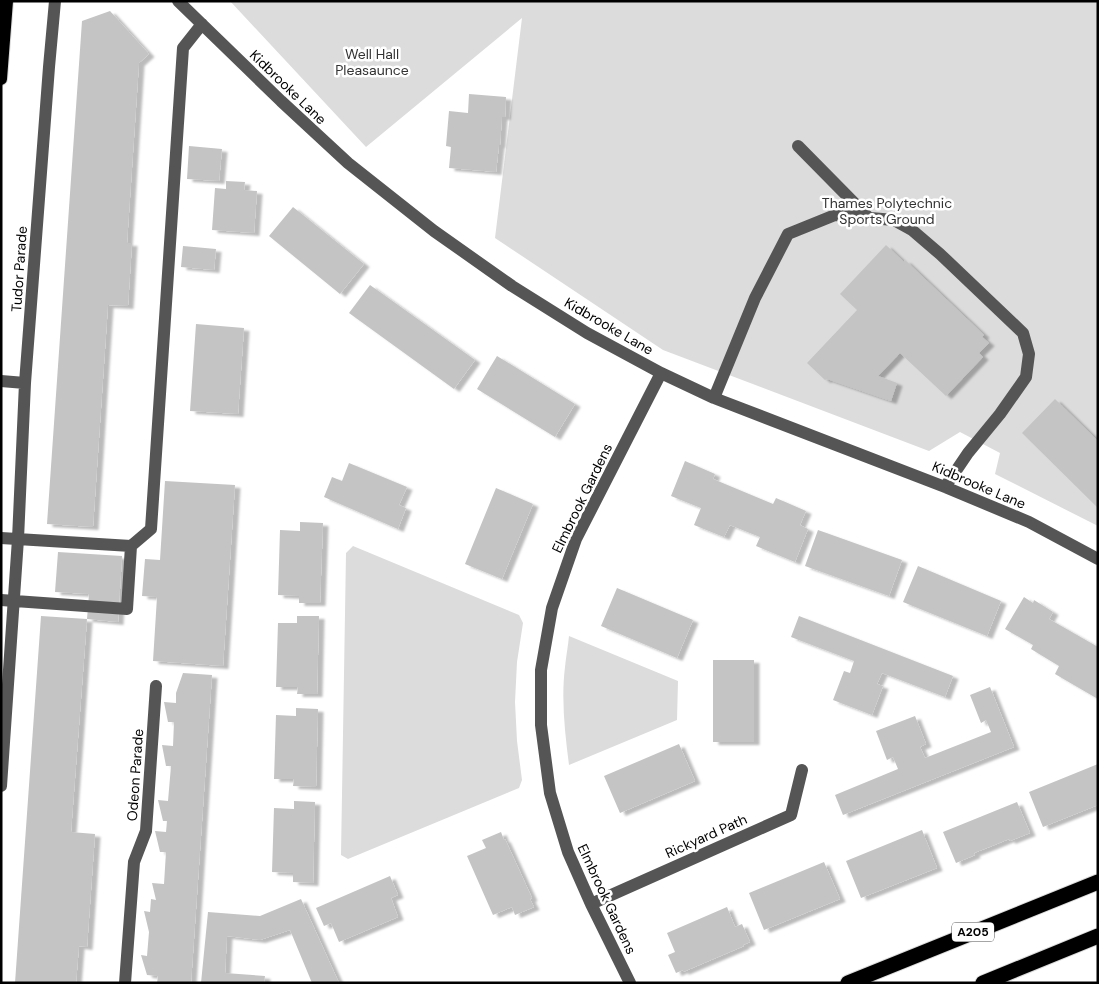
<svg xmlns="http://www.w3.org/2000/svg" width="1099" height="984" font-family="'DM Sans',sans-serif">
<defs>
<filter id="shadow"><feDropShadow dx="5.5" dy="3" stdDeviation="1" flood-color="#0004"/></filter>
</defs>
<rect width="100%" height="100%" fill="#fff"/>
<path fill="#dcdcdc" d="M 230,1 L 1098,1 L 1098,526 L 995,474 L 1000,453 L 960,432 L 929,451 L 663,350 L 495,238 L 522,18 L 366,147 Z
M 353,546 L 519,615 L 523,623 L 517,662 L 515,702 L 517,741 L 522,780 L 519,788 L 348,859 L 341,855 L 346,553 Z
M 569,636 L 678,681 L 677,720 L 569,765 C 565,733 561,700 565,667 C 566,657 568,646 569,636 Z"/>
<path fill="#c4c4c4" filter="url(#shadow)" d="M 110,11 L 149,54 L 139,63 L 127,243 L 132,243 L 128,306 L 108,305 L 93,527 L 47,524 L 82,21 Z
M 469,94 L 506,97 L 505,117 L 502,117 L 500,145 L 499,145 L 496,172 L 449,168 L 451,147 L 446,146 L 449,111 L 468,113 Z
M 189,146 L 222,149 L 219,181 L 187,179 Z
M 226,181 L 245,182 L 244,190 L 257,191 L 254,233 L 212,230 L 215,188 L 226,189 Z
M 293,207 L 364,264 L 340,294 L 269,236 Z
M 886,245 L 904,262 L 905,260 L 984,335 L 982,337 L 989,343 L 979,353 L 983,357 L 946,396 L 900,353 L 878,376 L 897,383 L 891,401 L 827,379 L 825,380 L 807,363 L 857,310 L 840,294 Z
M 183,246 L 216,249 L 214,270 L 181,267 Z
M 370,285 L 475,360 L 454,389 L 349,313 Z
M 196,324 L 244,328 L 238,414 L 190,411 Z
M 497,356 L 575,404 L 555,437 L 477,389 Z
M 1055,399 L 1098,441 L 1098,508 L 1022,433 Z
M 685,461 L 715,474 L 713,479 L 773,504 L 776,498 L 806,511 L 800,525 L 808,529 L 795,562 L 756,546 L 760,537 L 730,525 L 724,537 L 694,525 L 701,508 L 671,496 Z
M 349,463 L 407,487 L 399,505 L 406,508 L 398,529 L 324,497 L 332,477 L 342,481 Z
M 165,481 L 235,485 L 223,666 L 153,661 L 157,597 L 142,596 L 145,559 L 160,560 Z
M 496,488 L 533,504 L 502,579 L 465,564 Z
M 300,522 L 323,523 L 320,603 L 299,603 L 299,596 L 278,595 L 280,530 L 300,531 Z
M 818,530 L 902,560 L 889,596 L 805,566 Z
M 58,552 L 122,556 L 118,622 L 87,619 L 89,594 L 55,592 Z
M 918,566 L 1001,601 L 987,636 L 903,602 Z
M 617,588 L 693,620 L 677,658 L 601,626 Z
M 1024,597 L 1033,603 L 1034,600 L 1053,612 L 1049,619 L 1098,647 L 1098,699 L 1055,674 L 1059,666 L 1031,649 L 1033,645 L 1005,629 Z
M 41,616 L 87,619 L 71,832 L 95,834 L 87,947 L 79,946 L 76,983 L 15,983 Z
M 297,616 L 319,616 L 317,694 L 297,694 L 298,687 L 276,687 L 278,623 L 297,623 Z
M 799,616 L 953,676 L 945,697 L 882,673 L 877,684 L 883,686 L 872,715 L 833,700 L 844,671 L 850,673 L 854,661 L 791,637 Z
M 713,660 L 754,660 L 754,742 L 713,742 Z
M 183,673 L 212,675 L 191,983 L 157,983 L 158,976 L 147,975 L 141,955 L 147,956 L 149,932 L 144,911 L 150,912 L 151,899 L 156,900 L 152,883 L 164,884 L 166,852 L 160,852 L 155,831 L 166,832 L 167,821 L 163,821 L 158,800 L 168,801 L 171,766 L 166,766 L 162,745 L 173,746 L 174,722 L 168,722 L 164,702 L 176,703 L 176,693 Z
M 990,687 L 1014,747 L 843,815 L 835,795 L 898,769 L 893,757 L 887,760 L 876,731 L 915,716 L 926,744 L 920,747 L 925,758 L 991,732 L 986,720 L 981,723 L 970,695 Z
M 296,708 L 318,709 L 316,787 L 293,786 L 294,779 L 274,779 L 276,715 L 296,716 Z
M 679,744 L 695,781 L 620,813 L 604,776 Z
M 1098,764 L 1098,805 L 1043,827 L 1029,792 Z
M 294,801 L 315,802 L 313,883 L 293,882 L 293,873 L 272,872 L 274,808 L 294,809 Z
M 1017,802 L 1030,833 L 1010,841 L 1009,839 L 992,846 L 974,853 L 975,855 L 956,863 L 943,832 Z
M 922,830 L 937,868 L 861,898 L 846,861 Z
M 501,832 L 504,840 L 505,839 L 532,898 L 530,899 L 534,907 L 515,915 L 512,907 L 493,915 L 467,856 L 486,848 L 482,840 Z
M 824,862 L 840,899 L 764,930 L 749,893 Z
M 390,876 L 398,895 L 391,898 L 398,917 L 339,942 L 331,923 L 324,926 L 316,908 Z
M 301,899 L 339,983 L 312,983 L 290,930 L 260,940 L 227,936 L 225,973 L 265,976 L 264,983 L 201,983 L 208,912 L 260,916 Z
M 727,907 L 735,927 L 742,924 L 750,942 L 743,945 L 744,946 L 683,972 L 683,970 L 676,973 L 668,955 L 675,952 L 667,933 Z"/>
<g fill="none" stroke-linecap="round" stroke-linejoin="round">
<g stroke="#dbdbdb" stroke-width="14">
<path id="major" d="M 1,79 L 7,1"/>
</g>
<g stroke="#dbdbdb" stroke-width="17">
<path id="highway" d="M 848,983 L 1098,882
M 983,983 L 1098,936"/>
</g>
<path stroke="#555" stroke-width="12" d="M 178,1 L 281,101 L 348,163 L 434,231 L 512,286 L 587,333 L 661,373 L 714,398 L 945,487 L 1029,522 L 1098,559
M 798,146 L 869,218
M 1,381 L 25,383
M 714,398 L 755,298 L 788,234 L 835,215 L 894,220 L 912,230 L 940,254 L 1023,333 L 1029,354 L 1026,377 L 1000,414 L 968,453 L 945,487
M 1,538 L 131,546
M 1,600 L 127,609 L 131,546 L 151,529 L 183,48 L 202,24
M 1,786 L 18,539 L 25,383 L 49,67 L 55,1
M 591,904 L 791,815 L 802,770
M 125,983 L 134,862 L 146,831 L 156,686
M 630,983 L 591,904 L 568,852 L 550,793 L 541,725 L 541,670 L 552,608 L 576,539 L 661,373"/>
<use href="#major" stroke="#000" stroke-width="12"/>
<use href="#highway" stroke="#000" stroke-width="15"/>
</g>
<g text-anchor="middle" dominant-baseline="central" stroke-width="5" stroke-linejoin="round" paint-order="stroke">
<rect fill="#fff" stroke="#4c4c4c" stroke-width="1" x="952" y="922.5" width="42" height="19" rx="4"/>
<g font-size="12" font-weight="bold" fill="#000">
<text x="973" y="932">A205</text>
</g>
<g font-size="14" fill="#333" stroke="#fff">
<text x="372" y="54">Well Hall<tspan x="372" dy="16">Pleasaunce</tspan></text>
<text x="887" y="203">Thames Polytechnic<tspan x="887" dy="16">Sports Ground</tspan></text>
</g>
<g font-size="14" fill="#000" stroke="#fff">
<text transform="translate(288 87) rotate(44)">Kidbrooke Lane</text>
<text transform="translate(19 269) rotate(-86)">Tudor Parade</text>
<text transform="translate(609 326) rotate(30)">Kidbrooke Lane</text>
<text transform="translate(979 485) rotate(23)">Kidbrooke Lane</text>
<text transform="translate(582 498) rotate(-64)">Elmbrook Gardens</text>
<text transform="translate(135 775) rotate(-86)">Odeon Parade</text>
<text transform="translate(706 836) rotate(-24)">Rickyard Path</text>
<text transform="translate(607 899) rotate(65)">Elmbrook Gardens</text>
</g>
</g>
<rect width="1099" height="984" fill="none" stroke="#000000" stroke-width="5"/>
</svg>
